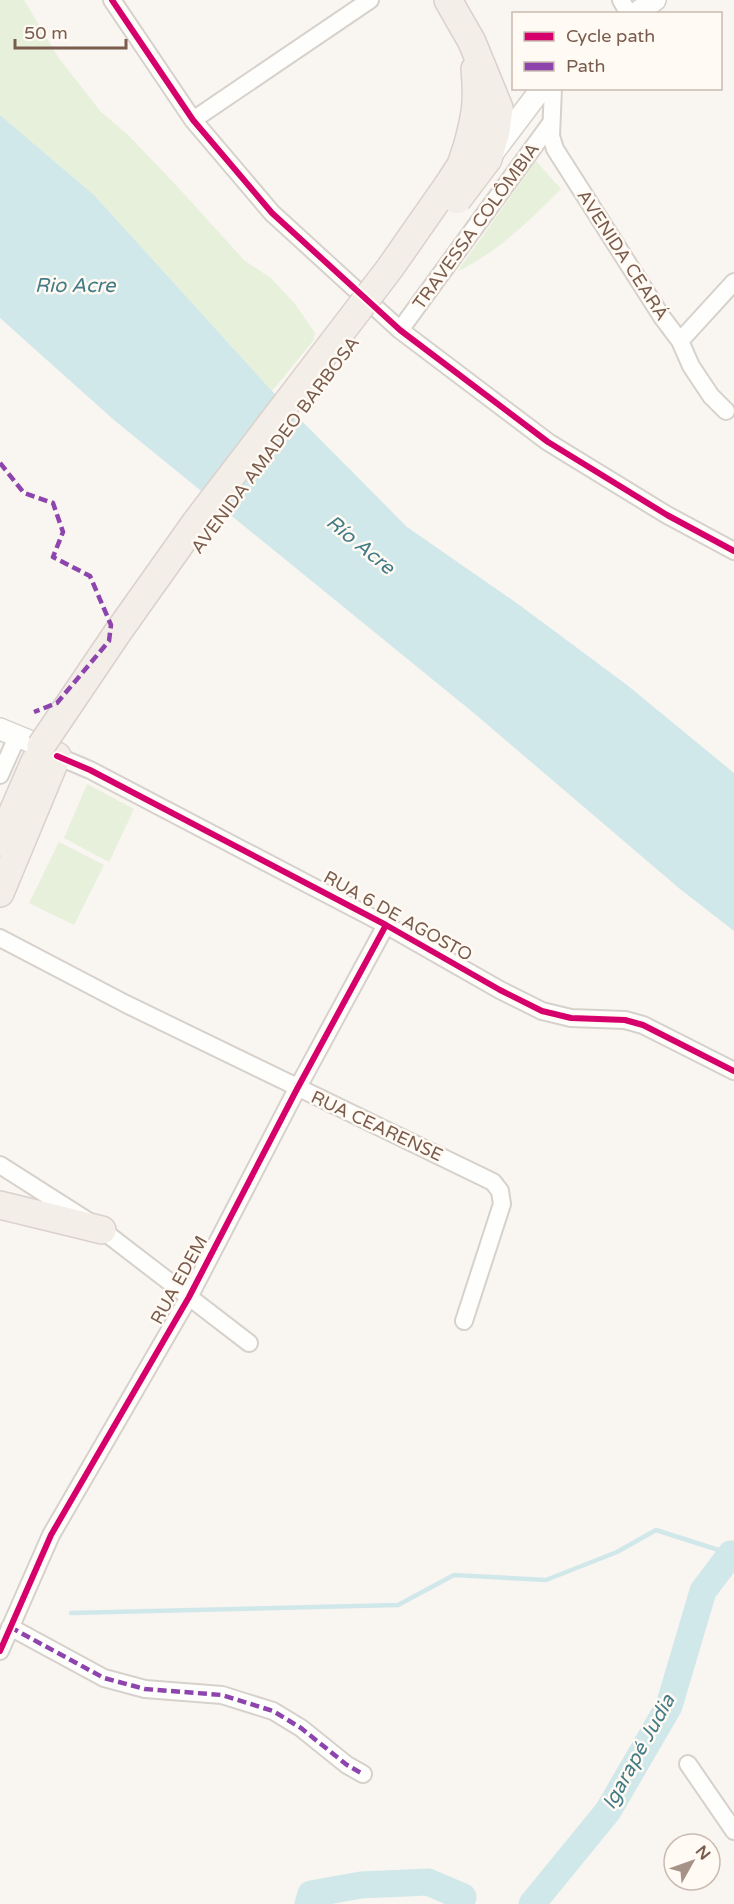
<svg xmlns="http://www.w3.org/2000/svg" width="734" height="1904" font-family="'Varela Round',sans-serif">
<rect width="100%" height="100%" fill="#f9f5f0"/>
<path fill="#e7f0db" d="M 0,0 L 24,0 L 58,57 L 101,112 L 127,134 L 175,184 L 244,260 L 272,279 L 295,304 L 315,333 L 313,341 L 272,391 L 94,195 L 0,115 Z
M 536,161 L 561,189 C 527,223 500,250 457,272 Z
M 87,784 L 134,809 L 109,862 L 64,838 Z
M 59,842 L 104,865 L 74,925 L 29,903 Z"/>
<path fill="#d0e8ea" d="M 0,115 L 94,195 L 272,391 L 407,527 L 518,604 L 627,685 L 734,773 L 734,931 L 680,889 L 475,714 L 114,420 L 0,318 Z"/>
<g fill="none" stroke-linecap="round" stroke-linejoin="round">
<path stroke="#d0e8ea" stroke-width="4.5" d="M 71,1613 L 398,1605 L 454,1575 L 546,1580 L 617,1552 L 656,1530 L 731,1554"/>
<path stroke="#d0e8ea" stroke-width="27" d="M 308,1904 L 311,1894 L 361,1885 L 428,1882 L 463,1897 L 457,1904
M 532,1904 L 608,1811 L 669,1706 L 703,1591 L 731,1554 L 734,1554"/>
<g stroke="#d7d1cb" stroke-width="20">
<path id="minor" d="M 112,0 L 193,120 L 272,213 L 400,330 L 548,442 L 667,515 L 734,551
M 621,0 L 629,14
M 553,88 L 551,136 L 555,149 L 662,317 L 680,341 L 691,366 L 711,396 L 726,411
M 193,120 L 370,0
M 400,330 L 551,123
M 680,341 L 734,282
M 57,756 L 90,770 L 386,925 L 500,990 L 542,1011 L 571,1018 L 625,1020 L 643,1025 L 734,1071
M 0,775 L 17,737
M 0,938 L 126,1004 L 493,1182 L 500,1191 L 502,1204 L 464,1321
M 0,1165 L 102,1230 L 249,1343
M 10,1627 L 104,1678 L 145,1689 L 222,1695 L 273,1711 L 301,1728 L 347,1765 L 363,1774
M 0,1651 L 51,1535 L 189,1297 L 297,1089 L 386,925
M 688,1764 L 734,1831"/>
</g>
<g stroke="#d7d1cb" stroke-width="24">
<path id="tertiary" d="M 635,14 L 655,0
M 492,154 L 542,88
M 0,729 L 41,746"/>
</g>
<g stroke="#dad1cc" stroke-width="30">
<path id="primary" d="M 448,0 L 472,42 L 499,108 L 496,131 L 488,159
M 468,144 C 476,113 478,101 475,69
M 0,842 L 35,761
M 0,893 L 57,756
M 0,1205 L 102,1230"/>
</g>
<use href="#minor" stroke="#fefefd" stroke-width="16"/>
<use href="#tertiary" stroke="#fefefd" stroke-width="21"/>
<use href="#primary" stroke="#f3eee8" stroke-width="27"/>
<g stroke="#dad1cc" stroke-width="30" stroke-linecap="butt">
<path id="primary-bridge" d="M 457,200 L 488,159
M 41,746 L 118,632 L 196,522 L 390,268 L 450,182 L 461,165 L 468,144"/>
</g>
<use href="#primary-bridge" stroke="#f3eee8" stroke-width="27"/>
<path stroke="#8e44ad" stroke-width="4.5" stroke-dasharray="9 4.5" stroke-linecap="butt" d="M 0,463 L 24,493 L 53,503 L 63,532 L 53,557 L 90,576 L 111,625 L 109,641 L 57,703 L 34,712
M 10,1627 L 104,1678 L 145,1689 L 222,1695 L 273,1711 L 301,1728 L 347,1765 L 363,1774"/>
<g stroke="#fffaf3" stroke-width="10">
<path id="cycleway" d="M 112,0 L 193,120 L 272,213 L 400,330 L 548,442 L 667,515 L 734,551
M 57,756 L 90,770 L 386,925 L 500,990 L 542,1011 L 571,1018 L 625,1020 L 643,1025 L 734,1071
M 0,1651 L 51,1535 L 189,1297 L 297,1089 L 386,925"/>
</g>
<use href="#cycleway" stroke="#d6006c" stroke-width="6"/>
</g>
<g text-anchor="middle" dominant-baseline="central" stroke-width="5" stroke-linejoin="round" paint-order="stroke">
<g font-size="18" fill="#7a5c4d" stroke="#fffaf3">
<text transform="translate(476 226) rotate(-54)">TRAVESSA COLÔMBIA</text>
<text transform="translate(623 255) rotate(57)">AVENIDA CEARÁ</text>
<text transform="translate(275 445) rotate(-53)">AVENIDA AMADEO BARBOSA</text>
<text transform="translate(398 916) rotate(29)">RUA 6 DE AGOSTO</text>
<text transform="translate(377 1126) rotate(25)">RUA CEARENSE</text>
<text transform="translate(179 1280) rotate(-61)">RUA EDEM</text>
</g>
<g font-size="20" font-style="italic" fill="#437c86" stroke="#fffaf3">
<text x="75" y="286">Rio Acre</text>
<text transform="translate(360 545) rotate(39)">Río Acre</text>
<text transform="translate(639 1752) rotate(-61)">Igarapé Judia</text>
</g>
</g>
<rect x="512" y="12" width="210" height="78" fill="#fffaf3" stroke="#cabbb1" stroke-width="1.5"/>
<rect x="524" y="32" width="30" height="9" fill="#d6006c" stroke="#cabbb1" stroke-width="1.5"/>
<text x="566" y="42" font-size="18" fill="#7a5c4d">Cycle path</text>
<rect x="524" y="62" width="30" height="9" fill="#8e44ad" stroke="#cabbb1" stroke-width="1.5"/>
<text x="566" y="72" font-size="18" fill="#7a5c4d">Path</text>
<g transform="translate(692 1862) rotate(50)"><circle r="28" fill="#fffaf3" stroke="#cabbb1" stroke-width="1.5"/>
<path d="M0-4.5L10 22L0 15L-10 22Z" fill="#a69286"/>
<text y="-9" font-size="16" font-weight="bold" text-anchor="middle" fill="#7a5c4d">N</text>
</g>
<path d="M15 39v9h111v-9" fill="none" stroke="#7a5c4d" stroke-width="3"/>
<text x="24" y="39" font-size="18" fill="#7a5c4d" stroke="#fffaf3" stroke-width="4.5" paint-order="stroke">50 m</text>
</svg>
